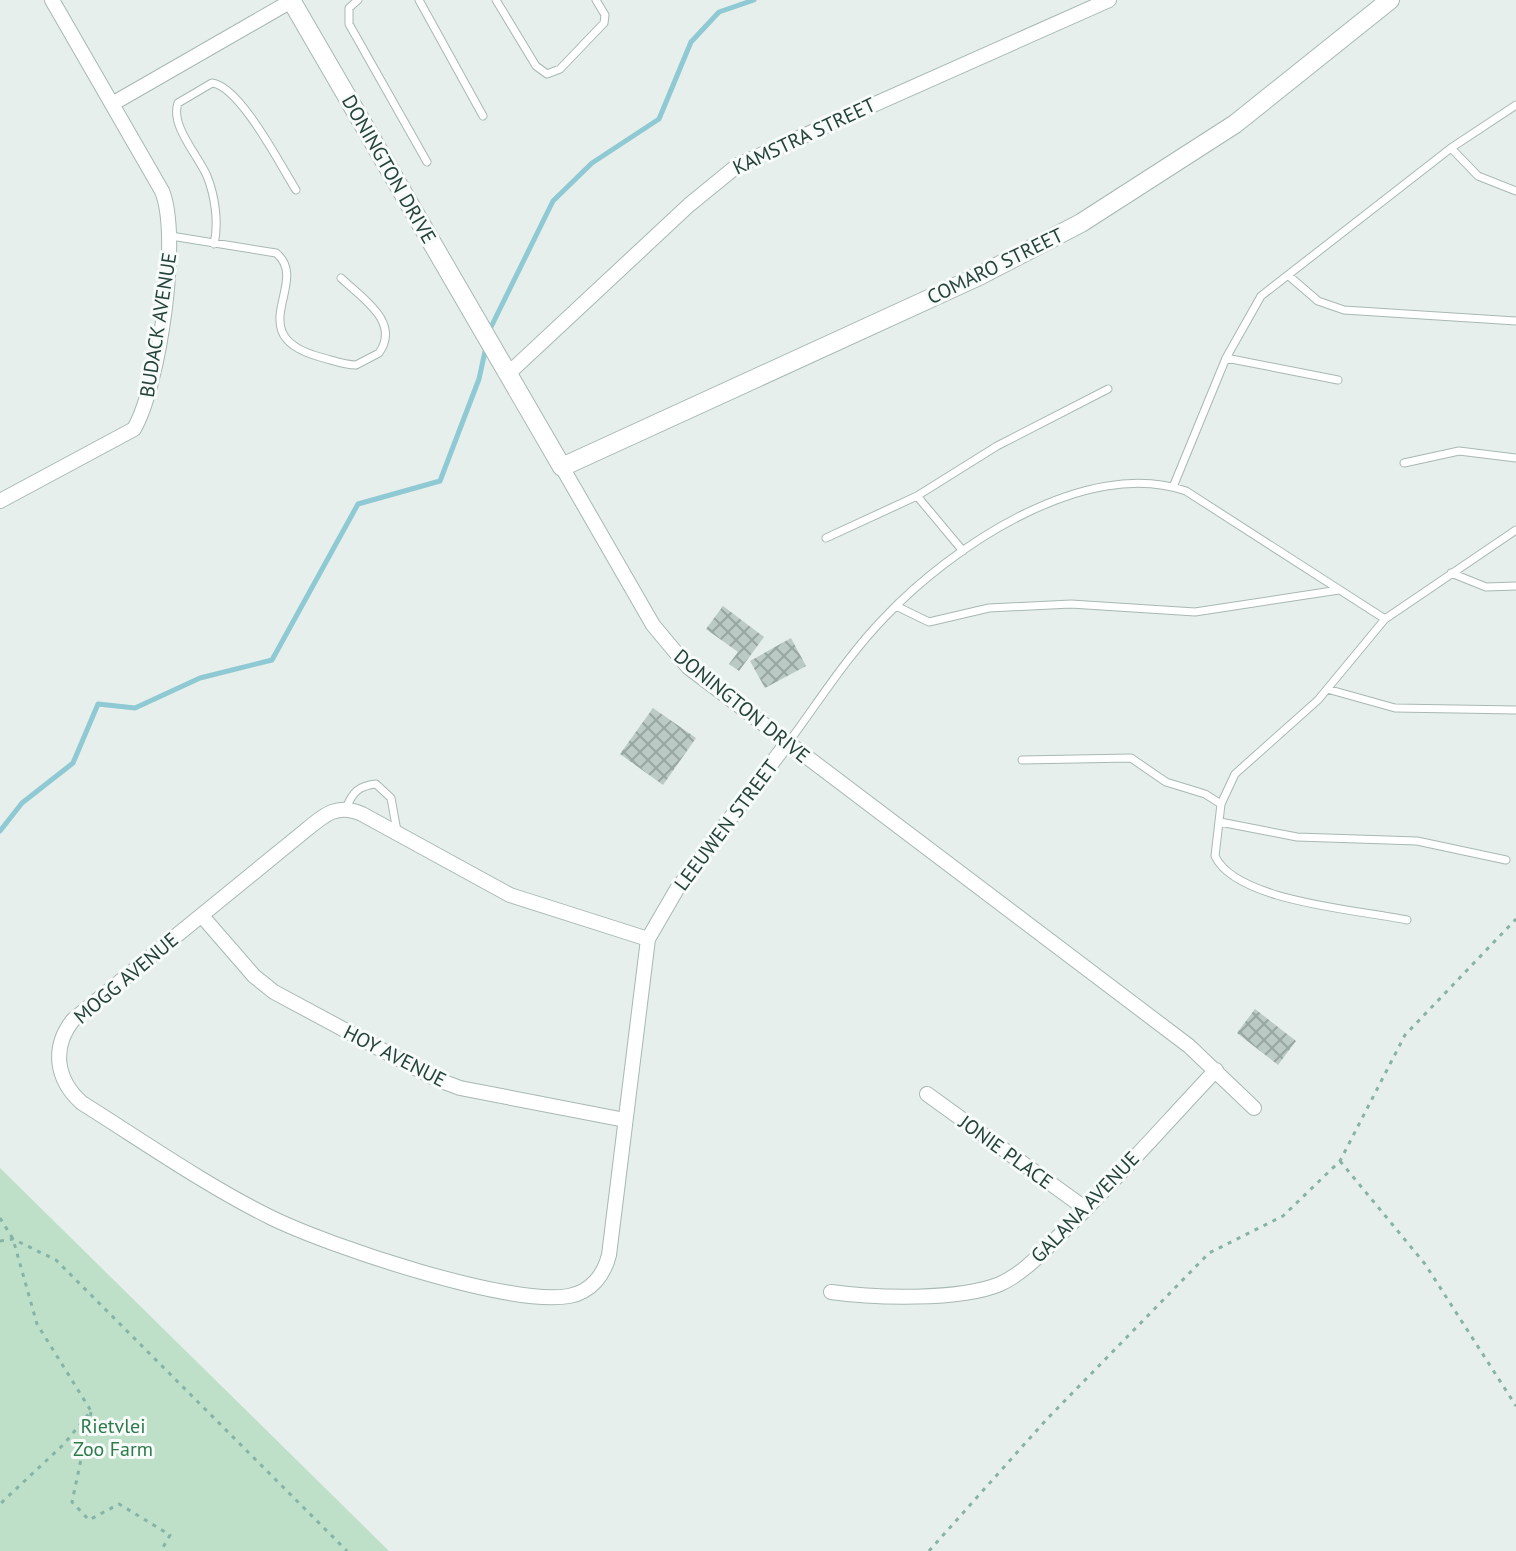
<svg xmlns="http://www.w3.org/2000/svg" width="1516" height="1551" font-family="'PT Sans',sans-serif">
<defs>
<pattern id="building-cross-hatch" width="8" height="8" patternUnits="userSpaceOnUse" patternTransform="scale(2)"><rect width="8" height="8" fill="#bbcac4"/><path d="M0 0l8 8M0 8l8-8" fill="none" stroke="#98a6a0"/></pattern>
</defs>
<rect width="100%" height="100%" fill="#e6efeb"/>
<path fill="#bfe0c8" d="M 0,1168 L 389,1551 L 0,1551 Z"/>
<g fill="none" stroke-linecap="round" stroke-linejoin="round">
<path stroke="#8ec9d4" stroke-width="5" d="M 490,329 L 553,201 L 592,163 L 659,119 L 691,42 L 719,12 L 754,0
M 0,831 L 22,803 L 73,763 L 98,704 L 135,708 L 200,678 L 272,660 L 358,504 L 440,481 L 479,379 L 486,347"/>
</g>
<path fill="url(#building-cross-hatch)" d="M 723,606 L 764,637 L 739,671 L 729,664 L 738,652 L 706,629 Z
M 791,638 L 806,666 L 765,688 L 750,661 Z
M 653,708 L 696,738 L 663,785 L 620,754 Z
M 1255,1009 L 1296,1041 L 1278,1065 L 1237,1033 Z"/>
<g fill="none" stroke-linecap="round" stroke-linejoin="round">
<g stroke="#a8b8b2" stroke-width="9">
<path id="service" d="M 358,0 L 349,8 L 349,24 L 427,162
M 419,0 L 483,116
M 496,0 L 536,66 L 547,74 L 560,69 L 604,23 L 605,15 L 596,0
M 1451,148 L 1478,176 L 1516,191
M 171,236 L 276,253 C 312,282 239,335 320,357 C 332,360 344,365 356,365 L 379,353 C 401,322 362,298 341,278
M 214,244 C 219,223 215,196 207,176 C 198,155 170,126 178,103 L 212,83 C 240,86 281,166 296,190
M 1289,276 L 1318,301 L 1344,310 L 1516,321
M 1226,358 L 1338,380
M 1404,463 L 1459,451 L 1516,458
M 1173,487 L 1226,358 L 1261,296 L 1451,148 L 1516,105
M 826,538 L 917,496
M 963,551 L 917,496 L 997,446 L 1108,389
M 1451,573 L 1486,587 L 1516,586
M 896,606 L 929,622 L 989,608 L 1071,604 L 1195,612 L 1339,590
M 1327,689 L 1395,708 L 1516,710
M 788,743 C 819,701 848,655 885,617 C 951,547 1086,456 1186,491 L 1385,619
M 1022,760 L 1131,758 L 1166,782 L 1205,794 L 1221,804
M 346,808 C 353,792 358,786 376,784 L 391,798 L 397,831
M 1220,822 L 1297,837 L 1417,841 L 1506,860
M 1407,920 C 1361,910 1236,902 1215,856 L 1221,804 L 1235,774 L 1318,700 L 1385,619 L 1516,530"/>
</g>
<g stroke="#a8b8b2" stroke-width="16">
<path id="minor" d="M 112,104 L 293,0
M 509,373 L 689,205 L 738,165 L 1109,0
M 562,467 L 653,625 L 688,667 L 1189,1046 L 1254,1108
M 0,501 L 134,429 C 159,386 181,237 162,191 L 52,0
M 202,916 L 254,976 L 274,992 L 436,1079 L 460,1088 L 625,1120
M 648,939 L 510,895 L 362,814 C 338,803 325,814 306,830 L 73,1020 C 51,1048 56,1080 82,1103 C 141,1140 207,1186 270,1217 C 326,1245 510,1307 569,1296 C 591,1292 604,1275 609,1255 L 648,939 L 677,889 L 787,743
M 927,1094 L 1086,1209
M 831,1292 C 874,1298 959,1301 1000,1284 C 1026,1272 1045,1249 1065,1230 C 1118,1178 1166,1123 1216,1070"/>
</g>
<g stroke="#a8b8b2" stroke-width="20">
<path id="tertiary" d="M 291,0 L 562,467 L 979,276 L 1081,223 L 1235,124 L 1390,0"/>
</g>
<path stroke="#86b3a5" stroke-width="3" stroke-dasharray="4 6" stroke-linecap="butt" d="M 1340,1161 L 1425,1264 L 1516,1406
M 0,1218 L 13,1239 L 37,1324 L 91,1411 L 64,1444 L 0,1504
M 0,1241 L 13,1239 L 56,1260 L 347,1551
M 91,1412 L 72,1502 L 89,1520 L 119,1504 L 170,1535 L 161,1551
M 929,1551 L 1046,1420 L 1209,1253 L 1283,1216 L 1340,1161 L 1405,1035 L 1516,919"/>
<use href="#service" stroke="#fff" stroke-width="7"/>
<use href="#minor" stroke="#fff" stroke-width="14"/>
<use href="#tertiary" stroke="#fff" stroke-width="18"/>
</g>
<g text-anchor="middle" dominant-baseline="central" stroke-width="6" stroke-linejoin="round" paint-order="stroke">
<g font-size="20" fill="#24423a" stroke="#f7fbf9">
<text transform="translate(804 136) rotate(-25)">KAMSTRA STREET</text>
<text transform="translate(389 169) rotate(60)">DONINGTON DRIVE</text>
<text transform="translate(995 266) rotate(-26)">COMARO STREET</text>
<text transform="translate(158 325) rotate(-81)">BUDACK AVENUE</text>
<text transform="translate(742 706) rotate(39)">DONINGTON DRIVE</text>
<text transform="translate(726 825) rotate(-53)">LEEUWEN STREET</text>
<text transform="translate(126 978) rotate(-40)">MOGG AVENUE</text>
<text transform="translate(395 1056) rotate(27)">HOY AVENUE</text>
<text transform="translate(1006 1152) rotate(36)">JONIE PLACE</text>
<text transform="translate(1085 1207) rotate(-46)">GALANA AVENUE</text>
</g>
<g font-size="20" fill="#2d7a4b" stroke="#f7fbf9">
<text x="113" y="1426">Rietvlei<tspan x="113" dy="23">Zoo Farm</tspan></text>
</g>
</g>
</svg>
